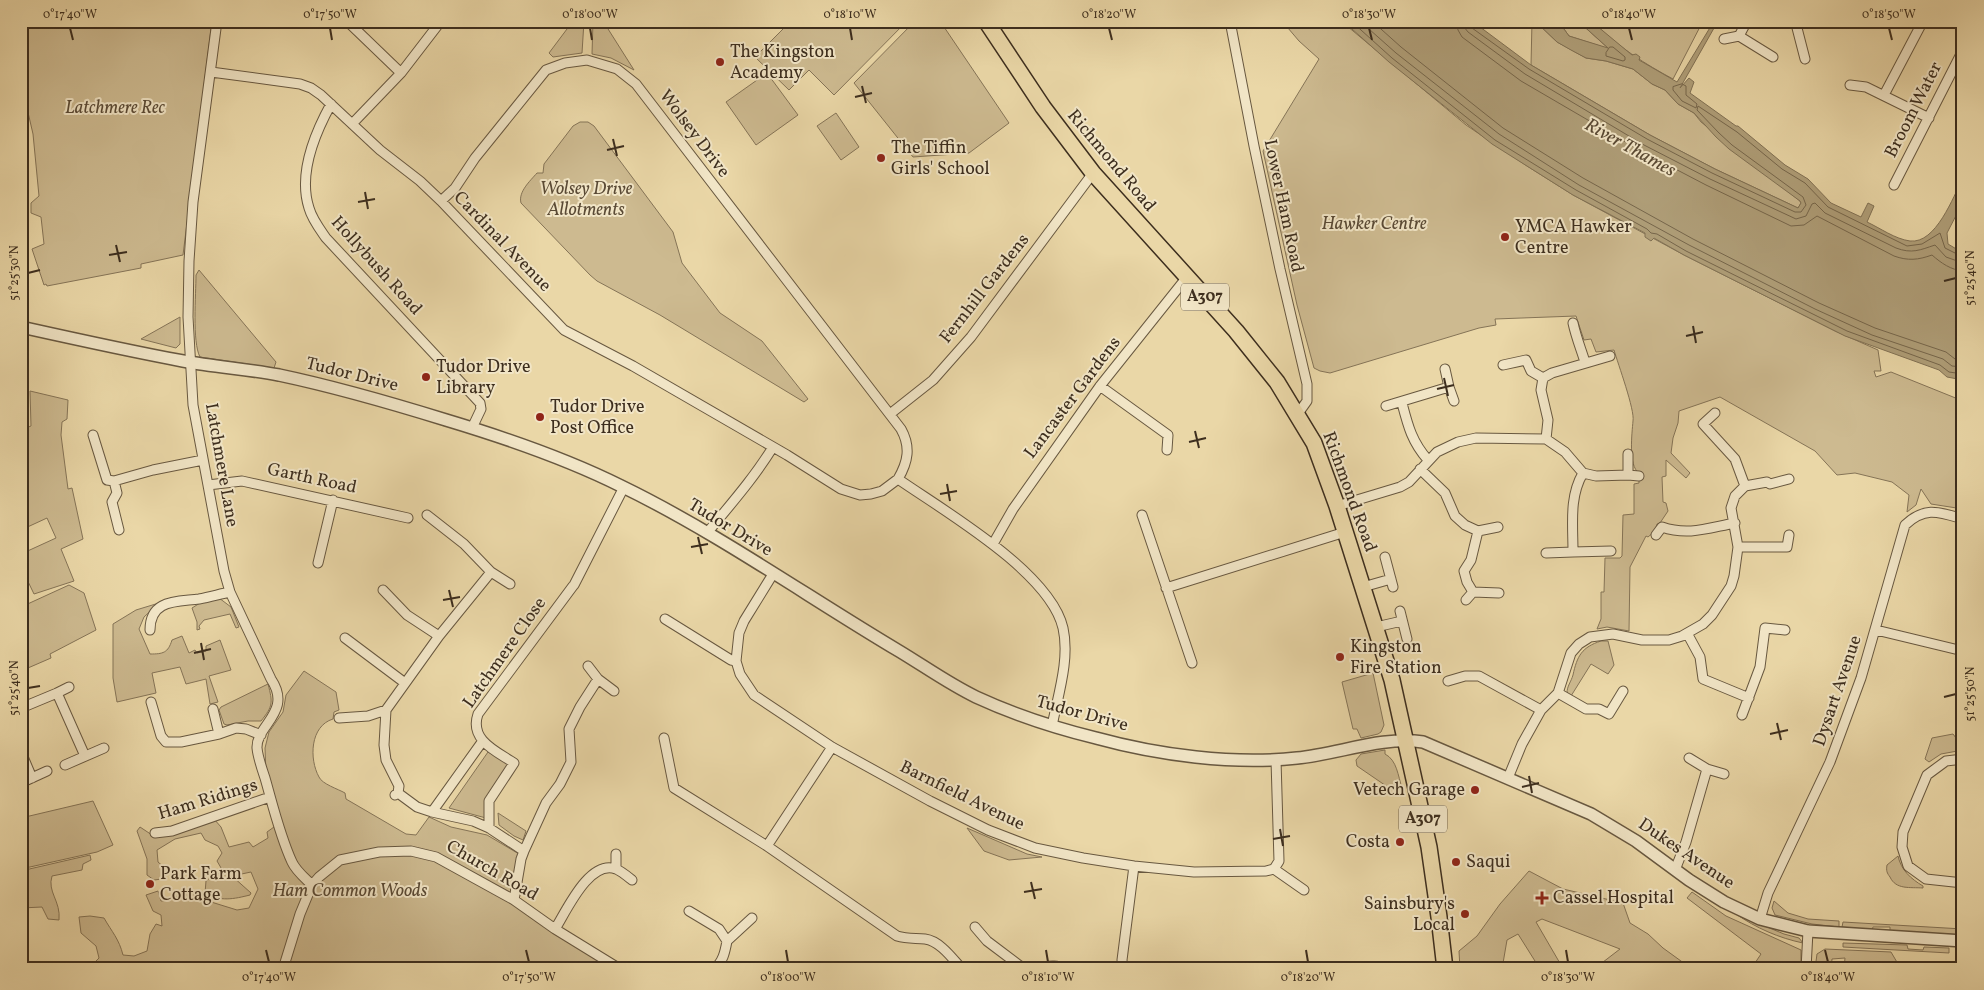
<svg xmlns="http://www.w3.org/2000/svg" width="1984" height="990" font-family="Vollkorn,serif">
<rect width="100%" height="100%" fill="#ead7a7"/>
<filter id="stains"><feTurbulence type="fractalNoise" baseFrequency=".004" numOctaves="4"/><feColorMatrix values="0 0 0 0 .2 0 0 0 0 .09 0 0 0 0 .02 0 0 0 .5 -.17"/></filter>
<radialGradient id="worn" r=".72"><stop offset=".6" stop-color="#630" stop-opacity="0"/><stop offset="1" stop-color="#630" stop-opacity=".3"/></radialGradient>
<path fill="#cdba90" stroke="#857457" d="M 21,21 L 212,21 L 183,255 L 141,264 L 141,268 L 47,286 L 46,284 L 44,285 L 32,249 L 44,244 L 41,217 L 31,213 L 31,203 L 39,196 L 33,134 L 21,82 Z
M 573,21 L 584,21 L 582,53 L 553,57 L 549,53 Z
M 593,21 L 603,21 L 634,70 L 611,58 L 592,54 Z
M 791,21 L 907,21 L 834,95 L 809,70 L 789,90 L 755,57 Z
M 915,21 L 940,21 L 1009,123 L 969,153 L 913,157 L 854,83 Z
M 1282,21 L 1341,21 L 1466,125 L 1527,166 L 1573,195 L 1684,255 L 1835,331 L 1878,350 L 1881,371 L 1874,371 L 1876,377 L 1891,372 L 1963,401 L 1963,509 L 1931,504 L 1921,489 L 1916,505 L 1907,512 L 1909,495 L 1892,482 L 1855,473 L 1837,475 L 1815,451 L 1720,397 L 1679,411 L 1678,423 L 1673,438 L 1671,453 L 1690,473 L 1686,478 L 1666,460 L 1666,476 L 1662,477 L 1663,502 L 1666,503 L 1668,511 L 1660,523 L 1657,524 L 1655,531 L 1648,537 L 1646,536 L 1630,567 L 1629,631 L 1607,627 L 1597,629 L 1601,619 L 1601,592 L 1604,592 L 1605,558 L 1620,558 L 1622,556 L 1623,515 L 1634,514 L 1634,484 L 1639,483 L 1639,473 C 1628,466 1632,433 1633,421 C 1635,410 1618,364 1614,350 L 1596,352 L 1591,339 L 1584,340 L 1576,316 L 1495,319 L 1496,325 L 1479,328 L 1330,373 L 1320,371 L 1314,368 L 1297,305 L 1263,151 L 1319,59 L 1299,41 Z
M 1532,21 L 1535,21 L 1557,42 L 1586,58 L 1606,61 L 1633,69 L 1652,84 L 1665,90 L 1678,104 L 1694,113 L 1701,122 L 1800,201 L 1801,203 L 1798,208 L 1715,169 L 1650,135 L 1531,65 Z
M 1553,21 L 1578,21 L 1609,49 L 1569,36 L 1564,29 Z
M 1600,21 L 1703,21 L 1673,79 C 1645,64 1620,48 1597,26 Z
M 767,73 L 798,115 L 756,145 L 726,102 Z
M 836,113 L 859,147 L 841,160 L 817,126 Z
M 580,122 L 588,122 L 594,126 L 673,232 L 682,263 L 720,313 L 762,341 L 808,399 L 804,402 L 660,315 L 597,281 L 590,275 L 521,203 C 518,192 530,181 537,173 L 543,173 L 544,164 L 573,126 Z
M 199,270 L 276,362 L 274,368 L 200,357 C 192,342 196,294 196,275 Z
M 180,317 L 180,344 L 176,348 L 141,339 Z
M 30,391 L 68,400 L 67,419 L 62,422 L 61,435 L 68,489 L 72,488 L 83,539 L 61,549 L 74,581 L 34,594 L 21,567 L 21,554 L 56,538 L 47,518 L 21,530 L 21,430 L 31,426 Z
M 69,585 L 84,593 L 96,630 L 50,654 L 51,658 L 21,671 L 21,607 Z
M 219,598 L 231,607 L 239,627 L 236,628 L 230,614 L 204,620 L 199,626 L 200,629 L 197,630 L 197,622 L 192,608 L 200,603 Z
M 159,603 L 144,617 L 139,629 L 150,654 C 163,654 168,653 172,640 L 182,636 L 189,653 L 195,650 L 197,653 L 206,651 L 206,646 L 220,640 L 231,670 L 209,676 L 218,702 L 210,704 L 206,679 L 186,684 L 180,667 L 152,673 L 156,693 L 117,702 L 113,678 L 113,624 L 136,610 Z
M 1601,641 L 1608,641 L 1614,665 L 1608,674 L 1591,664 L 1571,696 L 1567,693 C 1567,686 1571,682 1573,675 C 1577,656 1582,647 1601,641 Z
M 304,671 L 336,692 L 339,710 L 334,712 L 333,719 C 310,726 309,759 319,777 C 322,784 338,789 345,793 L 346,799 L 406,834 L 416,835 L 429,817 L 451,827 L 487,835 L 519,854 L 509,897 L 622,969 L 88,969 L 99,958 L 96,946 L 81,933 L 79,917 L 90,916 L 104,918 C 112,932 119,939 123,955 L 134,956 L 147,951 L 150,934 L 156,924 L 162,926 L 161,915 L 153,911 L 146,895 L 158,891 L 161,901 L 169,900 L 192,889 L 195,897 L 237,910 L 249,908 L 258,889 L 251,872 L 232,876 L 251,893 L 250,895 C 234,899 220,902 205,893 L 206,881 L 215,874 L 224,873 L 217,861 L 222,853 L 218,846 L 205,840 L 201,833 L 175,839 L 157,850 L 158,862 L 165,868 L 162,879 L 154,880 L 147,875 L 147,859 L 137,831 L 140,827 L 155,837 L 214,819 L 221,827 L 229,847 L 249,842 L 253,847 L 268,838 L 267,832 L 274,827 L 276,830 L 266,774 L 265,748 L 269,732 L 283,712 L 286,695 Z
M 1373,673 L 1384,725 L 1381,732 L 1378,734 L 1361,738 L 1357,729 L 1353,729 L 1342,682 Z
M 268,684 C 273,703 273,706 261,721 L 248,721 L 227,725 L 224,724 L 219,710 L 221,707 Z
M 1953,734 L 1963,747 L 1963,750 L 1941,754 L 1929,762 L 1925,759 L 1932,738 Z
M 1385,750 L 1385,754 C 1397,760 1398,776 1402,788 L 1399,792 L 1395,792 L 1357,766 L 1356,760 L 1361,754 Z
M 488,752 L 510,764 L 486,818 L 449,808 Z
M 93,801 L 113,845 L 97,852 L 21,869 L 21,818 Z
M 498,813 L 526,831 L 523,840 L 514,836 L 499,825 Z
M 967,828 L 1027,854 L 1042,857 L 1009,860 L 984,851 Z
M 90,855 L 91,860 L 83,864 L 82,870 L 52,876 C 47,892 61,901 59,920 L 48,919 L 42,907 L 21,908 L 21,881 L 26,880 L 28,876 L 25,870 Z
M 1898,856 C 1901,870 1911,879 1923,886 L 1923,888 C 1910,887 1896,890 1890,877 C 1887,873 1886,871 1887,865 Z
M 1529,871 L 1563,889 L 1623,903 L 1630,923 L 1648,934 L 1663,948 L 1692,969 L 1594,969 L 1620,949 L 1542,919 L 1536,922 L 1561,965 L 1558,969 L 1540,969 L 1518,934 L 1507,940 L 1502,969 L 1460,969 L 1459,951 L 1477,936 L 1500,904 Z
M 1692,892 L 1726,916 L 1801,950 L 1801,969 L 1751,969 L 1761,954 L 1687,898 Z
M 1774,901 L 1788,913 L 1808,919 L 1839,921 L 1839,927 L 1812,924 L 1775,915 L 1772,908 Z
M 1736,914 L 1784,934 L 1799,938 L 1803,943 C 1779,938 1756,928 1736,914 Z
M 1843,922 L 1963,929 L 1963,935 L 1890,931 L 1890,927 L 1873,927 L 1872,930 L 1842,927 Z
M 1843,943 L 1907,945 L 1908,949 L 1923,950 L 1924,947 L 1949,948 L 1949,953 L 1843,947 Z
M 1825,949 L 1891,952 L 1901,969 L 1844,969 L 1845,958 L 1832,959 L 1831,969 L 1815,969 L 1817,954 Z"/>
<path fill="#af9e78" stroke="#817154" d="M 1343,21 L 1472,21 L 1531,65 L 1650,135 L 1715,169 L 1798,208 L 1801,203 L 1800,201 L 1729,149 L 1716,137 L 1694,113 L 1678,104 L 1665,90 L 1652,84 L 1633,69 L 1606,61 L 1586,58 L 1571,50 L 1557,42 L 1535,21 L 1553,21 L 1564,29 L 1569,36 L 1608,48 L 1578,21 L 1600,21 L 1597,26 L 1632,55 L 1636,54 L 1640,57 L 1639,60 L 1677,82 L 1714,21 L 1718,21 L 1680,88 L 1689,78 L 1694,82 L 1690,93 L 1736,126 L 1738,126 L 1785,165 L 1808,179 L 1831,203 L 1861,217 L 1868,203 L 1874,206 L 1867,222 C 1880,228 1895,239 1910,241 C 1936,244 1953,197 1963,178 L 1963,202 L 1947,233 L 1948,244 L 1963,253 L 1963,380 L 1947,377 L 1939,370 L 1845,336 L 1684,255 L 1654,238 L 1651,241 L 1645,237 L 1645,233 L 1573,195 L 1492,144 L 1389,62 Z"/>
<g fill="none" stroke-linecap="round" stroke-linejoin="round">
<path stroke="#76664b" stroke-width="1" d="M 1351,21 L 1392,58 L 1495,140 L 1576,190 L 1647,229 L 1651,233 L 1657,234 L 1686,251 L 1847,331 L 1940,365 L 1949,372 L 1963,374
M 1360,21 L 1396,53 L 1499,134 L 1579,185 L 1689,245 L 1815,309 L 1872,335 L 1943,359 L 1952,366 L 1963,367
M 1372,21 L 1401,47 L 1503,128 L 1583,178 L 1693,239 L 1819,303 L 1875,328 L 1946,352 L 1955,359 L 1963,359
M 1456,21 L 1458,30 L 1462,37 L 1521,81 L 1641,151 L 1706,185 L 1791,226 L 1804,225 L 1817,216 L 1894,256 C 1908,261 1918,260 1932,255 C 1941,263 1951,270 1963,271
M 1463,21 L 1464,27 L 1468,32 L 1525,74 L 1644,145 L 1710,179 L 1796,219 L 1806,216 L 1812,204 L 1815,203 L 1825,213 L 1896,248 C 1912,254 1920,250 1935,245 L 1946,257 L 1963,263
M 1470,21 L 1472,28 L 1529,69 L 1647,139 L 1712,173 L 1795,212 L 1801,212 L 1806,205 L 1803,197 L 1732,145 L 1719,133 L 1697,110 L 1698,106 L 1737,132 L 1782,169 L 1805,183 L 1828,207 L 1907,246 L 1922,244 L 1940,233 L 1945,248 L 1963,257
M 1610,47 L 1613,47 L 1625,57 L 1625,60 L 1623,61 L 1606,56 L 1606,53 Z
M 1682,84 L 1686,86 L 1686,95 L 1697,104 L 1696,108 L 1682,101 L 1673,90 L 1673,87 Z"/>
<g stroke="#685840" stroke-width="11">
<path id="minor" d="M 217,21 L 193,202 L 189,261 L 188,317 L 193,405 L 224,571 L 230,592 L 271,679 C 293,712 256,725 257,748 C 258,758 262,769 265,778 C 273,806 280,836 292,862 C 296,871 305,878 312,885
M 347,21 L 401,73
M 1230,21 L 1254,146 L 1280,269 L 1307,384 L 1307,401 L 1297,415
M 1798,21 L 1797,28 L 1805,59
M 1739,36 L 1747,21
M 1724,39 L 1739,36 L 1773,57
M 211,72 L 300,84 L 311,88 L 321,95 L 380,150 L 420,181 L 441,201 L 564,330 L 633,366 L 787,455 L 841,489 L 860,495 L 871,494 L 882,491 L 898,479 C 944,511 1050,572 1063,628 C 1070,659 1058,695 1052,726
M 1850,85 L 1866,87 L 1929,118
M 1884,95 L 1923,21
M 331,104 C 315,133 298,174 309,208 C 312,219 319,228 326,238 L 480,403 L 481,409 L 472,428
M 352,124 L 401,73 L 441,21
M 1894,185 L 1963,50
M 441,201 L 455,188 L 475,158 L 546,70 L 565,63 L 587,60 L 617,69 L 636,84 L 901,429 C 911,447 908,462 898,479
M 21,215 L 22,215
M 1573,323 C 1576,337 1581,349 1585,362
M 1503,365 L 1526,360 L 1531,371 L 1543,378 L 1541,390 L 1548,420 L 1546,439
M 1543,378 L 1552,373 L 1610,356
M 1100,386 L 1168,435 L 1167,450
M 1449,387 L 1454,401
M 1402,403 C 1408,426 1412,442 1428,460
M 1386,406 L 1449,387 L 1445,369
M 890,414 L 933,380 L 971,337 L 1093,173
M 93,435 L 107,480 L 114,481 L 117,493 L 112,502 L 119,530
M 1420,469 L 1445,493 L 1455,516 L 1465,525 L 1478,531 L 1471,560 L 1464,571 L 1467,582 L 1473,592 L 1499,593
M 1583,473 C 1569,497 1573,524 1573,552 L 1611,551
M 1628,475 L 1639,476
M 114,481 L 153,470 L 203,460
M 208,485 L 242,481 L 408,518
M 1745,486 L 1767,482 L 1770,484 L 1789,479
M 1337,506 L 1400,487 L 1409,482 L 1437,452 L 1458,442 L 1476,438 L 1546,439 L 1565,452 L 1583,473 L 1596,476 L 1628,475 L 1628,454
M 1142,515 L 1192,663
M 1478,531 L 1498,527
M 707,533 C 730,505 754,478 773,447
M 1656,535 L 1662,527 C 1688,536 1708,528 1735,523
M 993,544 L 1013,509 L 1100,386 L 1187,277
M 1738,547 L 1787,547 L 1789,535
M 1546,553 L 1573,552
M 1385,557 L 1393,587
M 318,563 L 333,500
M 491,572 L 510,584
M 773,574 L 744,621 L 739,633 L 736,661 L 740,674 L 754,695 L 832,747 L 930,801 L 988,830 L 1035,848 L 1083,858 L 1134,866 L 1194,872 L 1266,871 L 1274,869 L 1279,861 L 1276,760
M 574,585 L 624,487
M 1363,587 L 1391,579
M 1166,588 L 1345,532
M 383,590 L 407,615 L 439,636
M 1466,600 L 1473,592
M 1400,611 L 1407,639
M 665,619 L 731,660 L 736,661
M 1376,627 L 1402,621
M 150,630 C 150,599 177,602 199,599 C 210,597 220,594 230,592
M 1876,630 L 1963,651
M 1687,633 L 1700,657 L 1703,679 L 1749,698
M 345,638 L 405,683
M 588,666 L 598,679 L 614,691
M 1448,681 L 1465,676 L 1479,676 L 1541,710
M 57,693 L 69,687
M 1558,693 L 1586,709 L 1599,709 L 1609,714 L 1623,691
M 151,702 L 161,736 L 166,742 L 181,742 L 219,734 L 236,728 L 246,729 L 261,735
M 21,708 L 57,693 L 85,756
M 213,709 L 219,734
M 1742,715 L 1760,667 L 1765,628 L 1785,630
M 339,718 L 368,716 L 386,710
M 664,738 L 674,788 L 767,846 L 897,936 C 907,939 915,938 925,939 C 940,941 952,958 962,969
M 21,752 L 32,778
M 1689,758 L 1707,769 L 1724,774
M 1963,759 L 1946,761 L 1927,775 L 1903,832 L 1902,847 L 1908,866 L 1926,879 L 1963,883
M 65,765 L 104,748
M 1508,778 L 1522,744 L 1541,710 L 1558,693 L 1571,653 L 1579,644 L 1590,637 L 1613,634 L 1642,640 L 1669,640 L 1682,636 L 1703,624 L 1712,615 L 1731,586 L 1734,576 L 1738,547 L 1731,508 L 1735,496 L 1745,486 L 1735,459 L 1703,424 L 1715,413
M 23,782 L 47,771
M 398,793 L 399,786 L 386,760 L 384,745 L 386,710 L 439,636 L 491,572 L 464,544 L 427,515
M 395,795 L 398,793 L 417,807 L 432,812 L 473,821 L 489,828 L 524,851
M 432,812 L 482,742
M 489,828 L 489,801 L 514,763 C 496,751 469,740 478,714 L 573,586
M 155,833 L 172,831 L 270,797
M 767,846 L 832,747
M 616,869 L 616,854
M 1274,869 L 1304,890
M 1675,870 L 1686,842 L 1707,769
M 514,900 L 521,859 L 524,851 L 546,803 L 560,784 L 571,762 L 569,729 L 580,707 L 598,679
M 689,911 L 719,929 L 727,941 C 725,952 723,962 714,969
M 1760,919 L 1768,893 L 1830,762 L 1861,678 L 1905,525 C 1925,506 1939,512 1963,519
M 975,927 L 987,941 L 1024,969
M 555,929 C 566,912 589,859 616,869 C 621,871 627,876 632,880
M 727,941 L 752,918
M 283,969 L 300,914 L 312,885 L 319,877 L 340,860 L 379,852 L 411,851 L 436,857 L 514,900 L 555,929 L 620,969
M 1040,969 C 1050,964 1058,966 1068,969
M 1123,969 L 1122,960 L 1134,866
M 1806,969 L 1808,931"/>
</g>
<g stroke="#685840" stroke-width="14">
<path id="tertiary" d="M 21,327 C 75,339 129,351 183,361 C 215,367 247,369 279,375 C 336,387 391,403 446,420 C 506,438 565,458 621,486 C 716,532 808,597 899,651 C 924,666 949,684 976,697 C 1015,715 1055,728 1096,738 C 1158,755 1233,765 1297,758 C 1339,754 1381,736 1423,742 L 1591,814 L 1636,841 L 1689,880 L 1724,902 L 1760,919 L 1808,931 L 1963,941"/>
</g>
<g stroke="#3d2e1e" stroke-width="18">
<path id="primary" d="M 986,21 L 1043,107 L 1093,173 L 1236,331 L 1277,382 L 1314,443 L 1337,506 L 1392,680 L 1429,847 L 1439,917 L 1445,969"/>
</g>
<use href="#minor" stroke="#f1e5c6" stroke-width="9"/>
<use href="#tertiary" stroke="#f1e5c6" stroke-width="11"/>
<use href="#primary" stroke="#ead7a7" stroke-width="15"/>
</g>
<path fill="none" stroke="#3d2e1e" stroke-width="2" d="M 70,28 L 73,40M 330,28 L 332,40M 590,28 L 592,40M 850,28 L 852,40M 1109,28 L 1112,40M 1369,28 L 1372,40M 1629,28 L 1632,40M 1889,28 L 1892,40M 862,86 L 866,103M 855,97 L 872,93M 613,139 L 617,156M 607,150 L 624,146M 365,192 L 368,209M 358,202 L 375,199M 116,245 L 120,262M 109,255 L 127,252M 28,273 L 40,270M 1944,281 L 1956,278M 1693,326 L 1696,343M 1686,336 L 1703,332M 1444,378 L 1448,396M 1437,389 L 1454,385M 1195,431 L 1199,448M 1189,442 L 1206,438M 947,484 L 950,501M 940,494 L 957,491M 698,537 L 702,554M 691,547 L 708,544M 449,590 L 453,607M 443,600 L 460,597M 201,643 L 204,660M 194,653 L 211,649M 28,688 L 40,686M 1944,697 L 1956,694M 1777,723 L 1781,740M 1770,734 L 1788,730M 1529,776 L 1532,793M 1522,787 L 1539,783M 1280,829 L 1283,846M 1273,839 L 1290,836M 1031,882 L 1035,899M 1024,892 L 1042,889M 266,950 L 269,962M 526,950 L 529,962M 786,950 L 788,962M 1046,950 L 1048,962M 1306,950 L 1308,962M 1566,950 L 1568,962M 1825,950 L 1828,962"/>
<g fill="#8f2418" stroke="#f1e5c6" stroke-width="2">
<circle cx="720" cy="62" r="5"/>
<circle cx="881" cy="158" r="5"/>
<circle cx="1505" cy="237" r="5"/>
<circle cx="426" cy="377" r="5"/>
<circle cx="540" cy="417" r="5"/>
<circle cx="1340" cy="657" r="5"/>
<circle cx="1475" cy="790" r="5"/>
<circle cx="1400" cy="842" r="5"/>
<circle cx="1456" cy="862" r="5"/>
<circle cx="150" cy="884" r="5"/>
<path d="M1539.5 890.5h5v5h5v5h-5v5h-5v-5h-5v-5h5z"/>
<circle cx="1465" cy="914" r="5"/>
</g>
<g text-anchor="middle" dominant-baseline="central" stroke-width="4" stroke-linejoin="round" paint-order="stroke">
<g fill="#f1e5c6" stroke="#736550" stroke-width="1">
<rect x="1181" y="283.5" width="48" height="27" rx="4"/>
<rect x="1399" y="805.5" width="48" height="27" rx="4"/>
</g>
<g font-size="16" font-weight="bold" fill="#3d2e1e">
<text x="1205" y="297">A307</text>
<text x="1423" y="819">A307</text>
</g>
<g font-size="18" fill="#3d2e1e" stroke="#f1e5c6" text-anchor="start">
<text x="730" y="52">The Kingston<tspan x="730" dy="21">Academy</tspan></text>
<text x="891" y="148">The Tiffin<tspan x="891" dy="21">Girls' School</tspan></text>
<text x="1515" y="227">YMCA Hawker<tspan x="1515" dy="21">Centre</tspan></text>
<text x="436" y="367">Tudor Drive<tspan x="436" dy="21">Library</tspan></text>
<text x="550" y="407">Tudor Drive<tspan x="550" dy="21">Post Office</tspan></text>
<text x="1350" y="647">Kingston<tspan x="1350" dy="21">Fire Station</tspan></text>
<text x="1465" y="790" text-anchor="end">Vetech Garage</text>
<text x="1390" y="842" text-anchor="end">Costa</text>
<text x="1466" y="862">Saqui</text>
<text x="160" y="874">Park Farm<tspan x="160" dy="21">Cottage</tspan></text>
<text x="1553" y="898">Cassel Hospital</text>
<text x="1455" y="904" text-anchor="end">Sainsbury's<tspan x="1455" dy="21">Local</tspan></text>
</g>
<g font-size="18" font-style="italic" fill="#5a4a35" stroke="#f1e5c6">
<text x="115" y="108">Latchmere Rec</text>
<text x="586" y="189">Wolsey Drive<tspan x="586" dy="21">Allotments</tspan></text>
<text x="1374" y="224">Hawker Centre</text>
<text x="350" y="891">Ham Common Woods</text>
</g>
<g font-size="18" fill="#3d2e1e" stroke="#f1e5c6">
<text transform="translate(1914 110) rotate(-63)">Broom Water</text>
<text transform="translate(694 134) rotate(53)">Wolsey Drive</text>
<text transform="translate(1111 161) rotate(50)">Richmond Road</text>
<text transform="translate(1283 206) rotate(78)">Lower Ham Road</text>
<text transform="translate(502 242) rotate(46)">Cardinal Avenue</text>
<text transform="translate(376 266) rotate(48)">Hollybush Road</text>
<text transform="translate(985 289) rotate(-52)">Fernhill Gardens</text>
<text transform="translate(352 375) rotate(14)">Tudor Drive</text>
<text transform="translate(1073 398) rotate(-53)">Lancaster Gardens</text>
<text transform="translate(221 465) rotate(80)">Latchmere Lane</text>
<text transform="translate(312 479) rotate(12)">Garth Road</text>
<text transform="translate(1349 492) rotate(70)">Richmond Road</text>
<text transform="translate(730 528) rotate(31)">Tudor Drive</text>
<text transform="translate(505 653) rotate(-55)">Latchmere Close</text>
<text transform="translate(1838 691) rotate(-71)">Dysart Avenue</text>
<text transform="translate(1082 714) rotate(15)">Tudor Drive</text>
<text transform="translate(962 796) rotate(26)">Barnfield Avenue</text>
<text transform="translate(208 800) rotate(-17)">Ham Ridings</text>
<text transform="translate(1686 854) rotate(34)">Dukes Avenue</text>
<text transform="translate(492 871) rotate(30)">Church Road</text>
</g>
<g font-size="19" font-style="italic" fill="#5a4a34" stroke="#f1e5c6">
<text transform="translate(1630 148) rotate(29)">River Thames</text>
</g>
</g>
<rect width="1984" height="990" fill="none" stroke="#ead7a7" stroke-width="55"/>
<rect x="28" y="28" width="1928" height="934" fill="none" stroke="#3d2e1e" stroke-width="2"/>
<g font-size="12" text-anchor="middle" fill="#3d2e1e">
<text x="70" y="18">0°17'40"W</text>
<text x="330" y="18">0°17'50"W</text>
<text x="590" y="18">0°18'00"W</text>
<text x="850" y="18">0°18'10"W</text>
<text x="1109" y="18">0°18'20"W</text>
<text x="1369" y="18">0°18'30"W</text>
<text x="1629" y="18">0°18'40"W</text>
<text x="1889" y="18">0°18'50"W</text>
<text transform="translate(14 273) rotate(-90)" y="4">51°25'30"N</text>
<text transform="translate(1970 278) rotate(-90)" y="4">51°25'40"N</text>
<text transform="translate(14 688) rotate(-90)" y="4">51°25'40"N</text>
<text transform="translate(1970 694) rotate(-90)" y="4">51°25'50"N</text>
<text x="269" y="981">0°17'40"W</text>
<text x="529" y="981">0°17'50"W</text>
<text x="788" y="981">0°18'00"W</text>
<text x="1048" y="981">0°18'10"W</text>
<text x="1308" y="981">0°18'20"W</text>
<text x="1568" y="981">0°18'30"W</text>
<text x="1828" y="981">0°18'40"W</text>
</g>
<rect width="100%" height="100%" filter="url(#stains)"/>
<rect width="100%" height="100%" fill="url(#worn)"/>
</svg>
